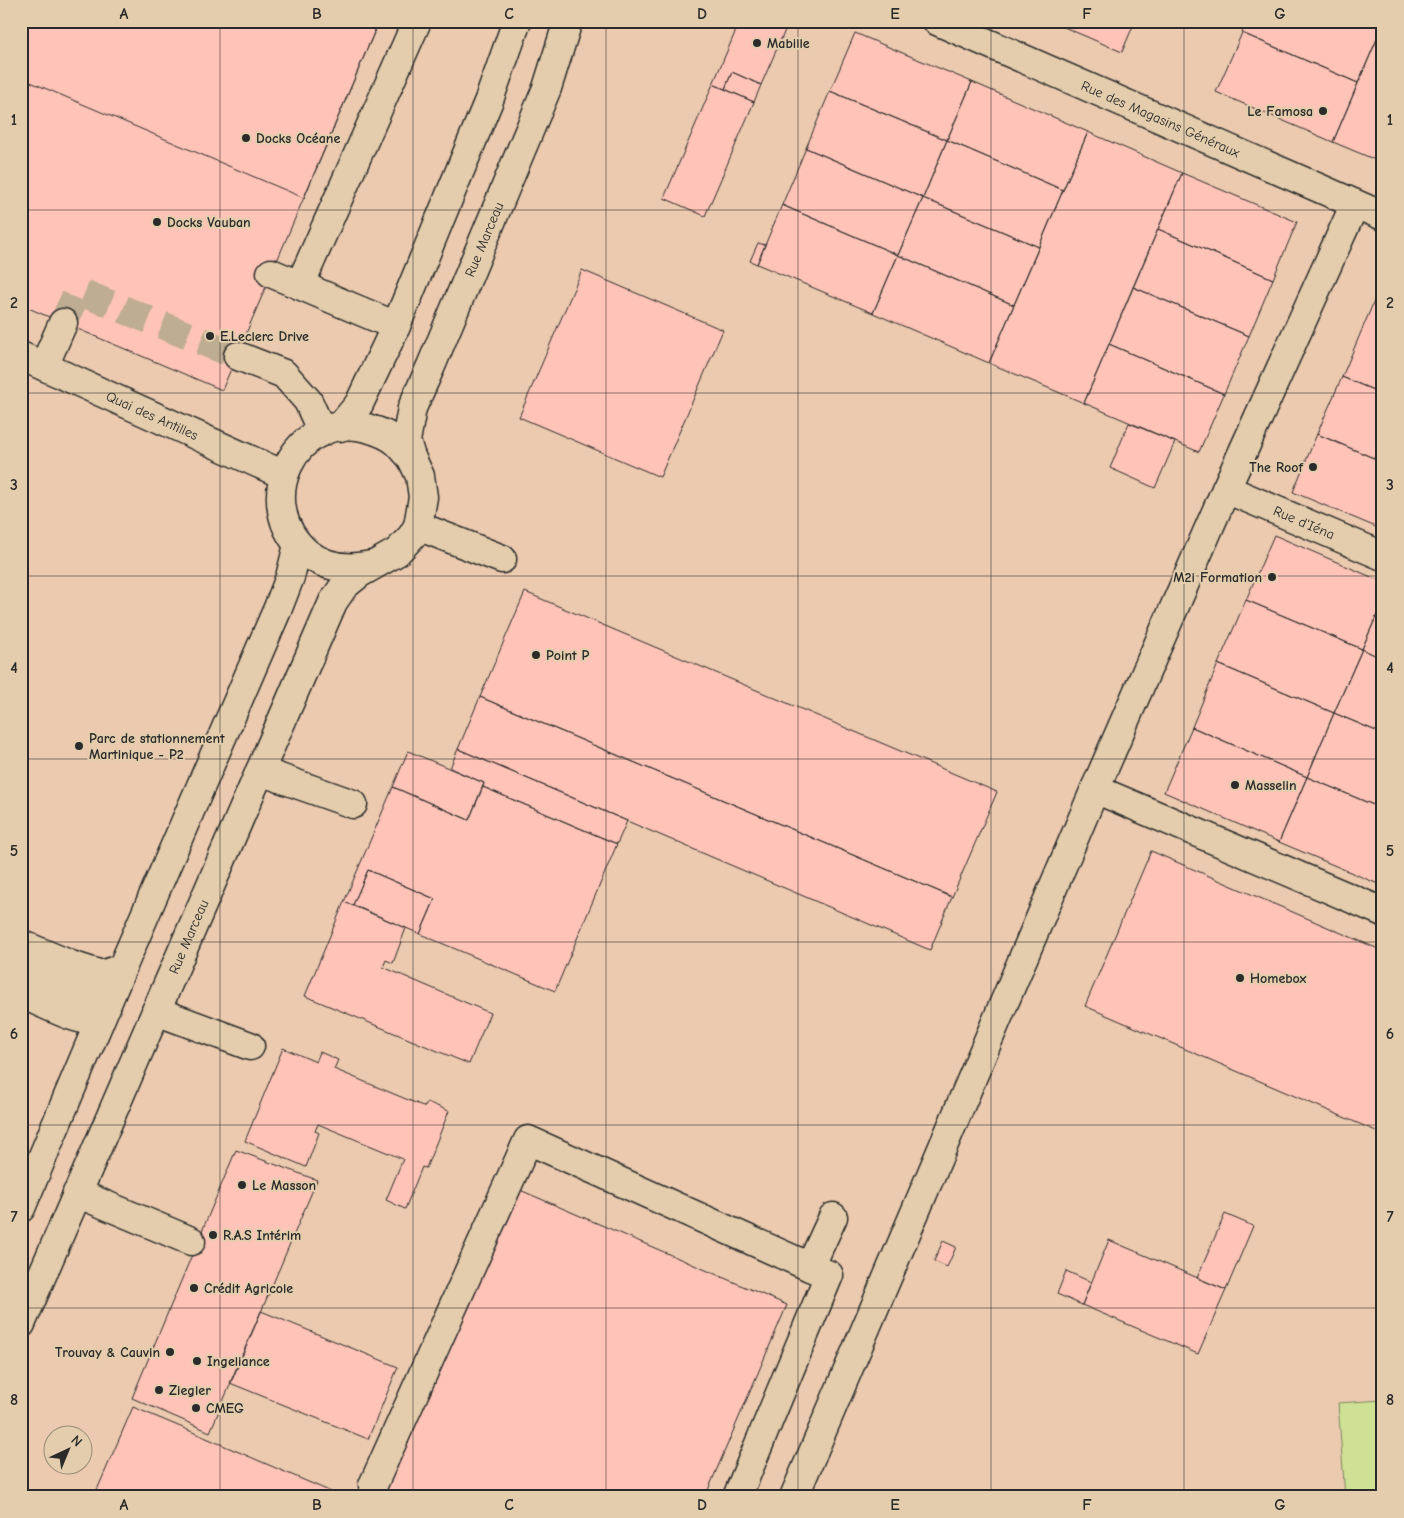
<svg xmlns="http://www.w3.org/2000/svg" width="1404" height="1518" font-family="'Comic Neue',sans-serif">
<rect width="100%" height="100%" fill="#e3cdac"/>
<filter id="ink" filterUnits="userSpaceOnUse"><feTurbulence type="fractalNoise" baseFrequency=".02" numOctaves="2"/><feDisplacementMap in="SourceGraphic" scale="10" xChannelSelector="R" yChannelSelector="G"/><feConvolveMatrix kernelMatrix="1 2 1 2 8 2 1 2 1" color-interpolation-filters="sRGB"/></filter>
<g filter="url(#ink)">
<path fill="#ebcaaf" fill-rule="evenodd" d="M 21,21 L 1383,21 L 1383,1497 L 21,1497 ZM 52,1436 L 82,1436 L 82,1466 L 52,1466 Z"/>
<path fill="#cfe195" stroke="#7d8660" d="M 1383,1400 L 1383,1497 L 1345,1497 L 1338,1403 Z"/>
<path fill="#ffc4b7" stroke="#2b2b2b" d="M 21,21 L 379,21 L 304,198 L 21,78 Z
M 21,21 L 379,21 L 222,390 L 21,305 Z
M 740,21 L 789,21 L 761,85 L 732,72 L 725,89 L 713,84 Z
M 1050,21 L 1135,21 L 1122,52 Z
M 1247,21 L 1374,21 L 1383,25 L 1358,83 L 1242,33 Z
M 1383,25 L 1383,163 L 1333,142 Z
M 855,33 L 972,82 L 947,140 L 830,91 Z
M 1242,33 L 1358,83 L 1333,142 L 1216,92 Z
M 732,72 L 761,85 L 754,102 L 725,89 Z
M 972,82 L 1088,132 L 1063,190 L 947,140 Z
M 713,84 L 754,102 L 705,216 L 664,198 Z
M 830,91 L 947,140 L 923,198 L 806,148 Z
M 1088,132 L 1182,173 L 1084,403 L 989,363 Z
M 947,140 L 1063,190 L 1039,247 L 923,198 Z
M 806,148 L 923,198 L 898,255 L 782,205 Z
M 1182,173 L 1297,222 L 1273,279 L 1158,229 Z
M 923,198 L 1039,247 L 1014,305 L 898,255 Z
M 782,205 L 898,255 L 873,313 L 757,264 Z
M 1158,229 L 1273,279 L 1249,336 L 1133,287 Z
M 758,243 L 765,245 L 757,264 L 750,261 Z
M 898,255 L 1014,305 L 989,363 L 873,313 Z
M 582,270 L 723,330 L 660,477 L 519,417 Z
M 1383,280 L 1383,394 L 1342,377 Z
M 1133,287 L 1249,336 L 1224,394 L 1109,344 Z
M 1109,344 L 1224,394 L 1199,452 L 1084,403 Z
M 1342,377 L 1383,394 L 1383,462 L 1317,434 Z
M 1129,423 L 1175,442 L 1155,488 L 1110,468 Z
M 1317,434 L 1383,462 L 1383,530 L 1293,492 Z
M 1274,535 L 1383,582 L 1383,601 L 1362,649 L 1246,600 Z
M 525,592 L 997,792 L 952,897 L 480,697 Z
M 1246,600 L 1362,649 L 1334,713 L 1218,664 Z
M 1383,601 L 1383,659 L 1362,649 Z
M 1362,649 L 1383,659 L 1383,734 L 1334,713 Z
M 1218,664 L 1334,713 L 1307,777 L 1192,727 Z
M 480,697 L 952,897 L 930,950 L 458,749 Z
M 1334,713 L 1383,734 L 1383,809 L 1307,777 Z
M 1192,727 L 1307,777 L 1279,842 L 1164,792 Z
M 458,749 L 627,821 L 617,844 L 483,787 L 484,783 L 450,768 Z
M 408,751 L 484,783 L 469,820 L 393,787 Z
M 1307,777 L 1383,809 L 1383,886 L 1279,842 Z
M 393,787 L 469,820 L 483,787 L 617,844 L 555,991 L 420,934 L 435,899 L 368,870 L 353,905 L 344,902 Z
M 1151,851 L 1383,951 L 1383,1134 L 1085,1006 Z
M 368,870 L 435,899 L 420,934 L 353,905 Z
M 344,902 L 406,928 L 393,963 L 386,960 L 383,967 L 490,1013 L 469,1064 L 305,996 Z
M 283,1048 L 316,1062 L 320,1052 L 338,1060 L 334,1069 L 425,1107 L 427,1102 L 449,1111 L 426,1168 L 422,1167 L 405,1209 L 386,1200 L 403,1159 L 318,1124 L 315,1131 L 319,1133 L 306,1167 L 245,1141 Z
M 236,1150 L 317,1180 L 210,1432 L 132,1398 Z
M 513,1187 L 787,1305 L 705,1497 L 380,1497 Z
M 1225,1214 L 1253,1226 L 1226,1290 L 1197,1278 Z
M 1109,1240 L 1226,1290 L 1198,1354 L 1082,1305 Z
M 943,1241 L 956,1247 L 947,1267 L 934,1261 Z
M 1066,1271 L 1091,1282 L 1082,1305 L 1057,1294 Z
M 261,1311 L 398,1367 L 368,1439 L 230,1383 Z
M 133,1407 L 183,1428 L 343,1497 L 94,1497 Z"/>
<g fill="none" stroke-linecap="round" stroke-linejoin="round">
<path stroke="#bead92" stroke-width="28" stroke-dasharray="28 14" stroke-linecap="butt" d="M 63,323 L 78,291 L 238,356"/>
<g stroke="#2b2b2b" stroke-width="31">
<g id="minor">
<path id="s1" d="M 937,21 L 1383,216"/>
<path d="M 271,273 L 396,326"/>
<path d="M 300,285 L 417,21"/>
<path id="s2" d="M 21,356 L 284,475"/>
<path d="M 238,356 L 284,374 L 308,401 L 322,432"/>
<path d="M 44,366 L 63,323"/>
<path id="s3" d="M 1226,489 L 1383,556"/>
<path d="M 418,526 L 502,559"/>
<path d="M 260,771 L 353,804"/>
<path d="M 1095,789 L 1383,912"/>
<path d="M 21,944 L 71,965 L 102,975 L 122,968"/>
<path d="M 21,967 L 106,1007 C 99,1012 94,1019 85,1019 C 75,1020 34,999 21,994"/>
<path d="M 156,1011 L 250,1046"/>
<path d="M 77,1193 L 191,1241"/>
<path d="M 373,1485 L 528,1140 L 810,1267 L 833,1217"/>
<path d="M 737,1497 L 829,1275 L 810,1267"/>
<path d="M 794,1497 L 1095,789 L 1226,489 L 1355,204"/>
</g>
</g>
<g stroke="#2b2b2b" stroke-width="31">
<g id="major">
<path d="M 340,427 L 359,404 L 396,326 L 489,100 L 517,21"/>
<path d="M 372,565 C 349,570 326,568 307,553 C 250,505 294,409 367,428 C 378,431 389,435 398,443 C 402,447 406,453 411,457"/>
<path d="M 21,1208 L 122,968 L 278,608 L 290,577 L 298,545"/>
<path id="s4" d="M 21,1324 L 333,602 L 344,586 L 360,573 L 397,552 L 412,536 L 418,526 L 423,497 L 420,476 L 411,457 L 406,441 L 412,408 L 431,366 L 547,88 L 568,21"/>
</g>
</g>
<use href="#minor" stroke="#e3cdac" stroke-width="28"/>
<use href="#major" stroke="#e3cdac" stroke-width="28"/>
</g>
</g>
<path fill="none" stroke="#2b2b2b" stroke-width="1" stroke-opacity="0.55" d="M 220,21 L 220,1497M 413,21 L 413,1497M 606,21 L 606,1497M 798,21 L 798,1497M 991,21 L 991,1497M 1184,21 L 1184,1497M 21,210 L 1383,210M 21,393 L 1383,393M 21,576 L 1383,576M 21,759 L 1383,759M 21,942 L 1383,942M 21,1125 L 1383,1125M 21,1308 L 1383,1308"/>
<g fill="#2b2b2b" stroke="#e3cdac" stroke-width="2">
<circle cx="757" cy="43" r="5"/>
<circle cx="1323" cy="111" r="5"/>
<circle cx="246" cy="138" r="5"/>
<circle cx="157" cy="222" r="5"/>
<circle cx="210" cy="336" r="5"/>
<circle cx="1313" cy="467" r="5"/>
<circle cx="1272" cy="577" r="5"/>
<circle cx="536" cy="655" r="5"/>
<circle cx="79" cy="746" r="5"/>
<circle cx="1235" cy="785" r="5"/>
<circle cx="1240" cy="978" r="5"/>
<circle cx="242" cy="1185" r="5"/>
<circle cx="213" cy="1235" r="5"/>
<circle cx="194" cy="1288" r="5"/>
<circle cx="170" cy="1352" r="5"/>
<circle cx="197" cy="1361" r="5"/>
<circle cx="159" cy="1390" r="5"/>
<circle cx="196" cy="1408" r="5"/>
</g>
<g text-anchor="middle" dominant-baseline="central" stroke-width="4" stroke-linejoin="round" paint-order="stroke">
<g font-size="14" font-weight="bold" fill="#2b2b2b" stroke="#e3cdac" text-anchor="start">
<text x="767" y="43">Mabille</text>
<text x="1313" y="111" text-anchor="end">Le Famosa</text>
<text x="256" y="138">Docks Océane</text>
<text x="167" y="222">Docks Vauban</text>
<text x="220" y="336">E.Leclerc Drive</text>
<text x="1303" y="467" text-anchor="end">The Roof</text>
<text x="1262" y="577" text-anchor="end">M2i Formation</text>
<text x="546" y="655">Point P</text>
<text x="89" y="738">Parc de stationnement<tspan x="89" dy="16">Martinique - P2</tspan></text>
<text x="1245" y="785">Masselin</text>
<text x="1250" y="978">Homebox</text>
<text x="252" y="1185">Le Masson</text>
<text x="223" y="1235">R.A.S Intérim</text>
<text x="204" y="1288">Crédit Agricole</text>
<text x="160" y="1352" text-anchor="end">Trouvay &amp; Cauvin</text>
<text x="207" y="1361">Ingeliance</text>
<text x="169" y="1390">Ziegler</text>
<text x="206" y="1408">CMEG</text>
</g>
<g font-size="14" fill="#2b2b2b" stroke="#e3cdac">
<text stroke="none"><textPath href="#s1" startOffset="244">Rue des Magasins Généraux</textPath></text>
<text stroke="none"><textPath href="#s4" startOffset="1208">Rue Marceau</textPath></text>
<text stroke="none"><textPath href="#s2" startOffset="144">Quai des Antilles</textPath></text>
<text stroke="none"><textPath href="#s3" startOffset="85">Rue d'Iéna</textPath></text>
<text stroke="none"><textPath href="#s4" startOffset="422">Rue Marceau</textPath></text>
</g>
</g>
<rect width="1404" height="1518" fill="none" stroke="#e3cdac" stroke-width="55"/>
<g transform="translate(68 1450) rotate(44)"><circle r="24" fill="#e3cdac" stroke="#998c78"/>
<path d="M0-4L9 19L0 12L-9 19Z" fill="#2b2b2b"/>
<text y="-8" font-size="14" font-weight="bold" text-anchor="middle" fill="#2b2b2b">N</text>
</g>
<rect x="28" y="28" width="1348" height="1462" fill="none" stroke="#2b2b2b" stroke-width="2"/>
<g font-size="16" text-anchor="middle" font-weight="bold" fill="#2b2b2b">
<text x="124" y="19">A</text>
<text x="317" y="19">B</text>
<text x="509" y="19">C</text>
<text x="702" y="19">D</text>
<text x="895" y="19">E</text>
<text x="1087" y="19">F</text>
<text x="1280" y="19">G</text>
<text x="14" y="125">1</text>
<text x="1390" y="125">1</text>
<text x="14" y="308">2</text>
<text x="1390" y="308">2</text>
<text x="14" y="490">3</text>
<text x="1390" y="490">3</text>
<text x="14" y="673">4</text>
<text x="1390" y="673">4</text>
<text x="14" y="856">5</text>
<text x="1390" y="856">5</text>
<text x="14" y="1039">6</text>
<text x="1390" y="1039">6</text>
<text x="14" y="1222">7</text>
<text x="1390" y="1222">7</text>
<text x="14" y="1405">8</text>
<text x="1390" y="1405">8</text>
<text x="124" y="1510">A</text>
<text x="317" y="1510">B</text>
<text x="509" y="1510">C</text>
<text x="702" y="1510">D</text>
<text x="895" y="1510">E</text>
<text x="1087" y="1510">F</text>
<text x="1280" y="1510">G</text>
</g>
</svg>
